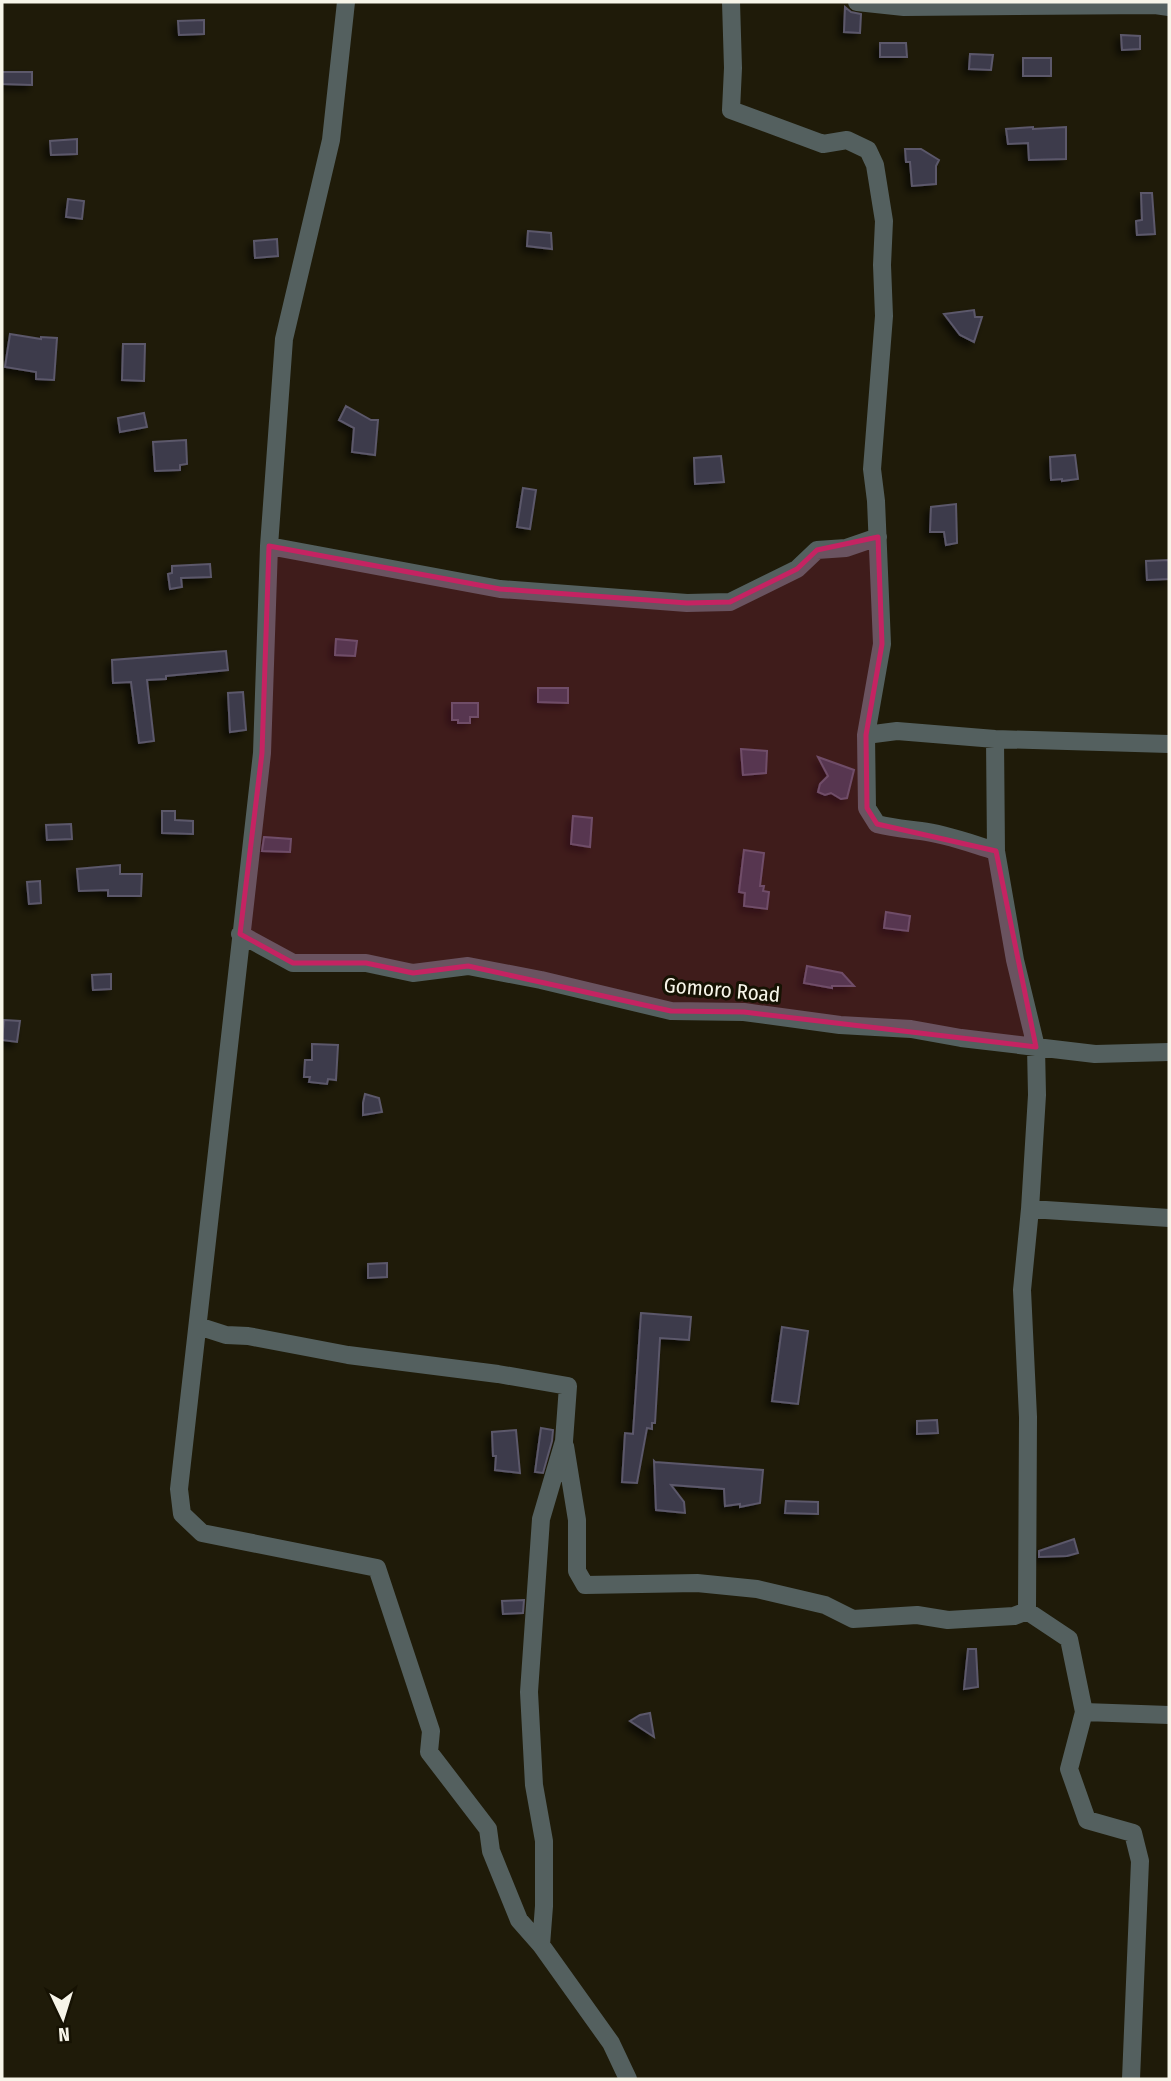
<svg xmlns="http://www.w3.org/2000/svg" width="1171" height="2081" font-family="'Fira Sans Condensed',sans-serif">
<defs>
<filter id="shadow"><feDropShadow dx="-4.5" dy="4.5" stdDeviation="3.5" flood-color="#0009"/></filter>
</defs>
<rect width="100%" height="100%" fill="#1f1b09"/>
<path fill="#3d3a4c" stroke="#5b586b" stroke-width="2" filter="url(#shadow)" d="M 845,7 L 851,12 L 861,14 L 860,33 L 844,32 Z
M 204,20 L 204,34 L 179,35 L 178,21 Z
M 1121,35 L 1140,36 L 1140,49 L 1122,50 Z
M 880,43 L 906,43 L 907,57 L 880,57 Z
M 970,54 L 993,55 L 991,70 L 969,69 Z
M 1023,58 L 1051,58 L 1051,76 L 1023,76 Z
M 2,72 L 32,72 L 32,85 L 2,84 Z
M 1033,127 L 1033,129 L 1066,127 L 1066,159 L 1029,160 L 1028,143 L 1008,144 L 1006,129 Z
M 77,139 L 77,154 L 51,155 L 50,141 Z
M 905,149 L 921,149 L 939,160 L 936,166 L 936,184 L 912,186 L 910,162 L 906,162 Z
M 1141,193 L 1152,193 L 1155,234 L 1137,235 L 1136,221 L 1142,220 Z
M 68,199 L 84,201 L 82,219 L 66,217 Z
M 528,231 L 551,233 L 552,249 L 527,246 Z
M 277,239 L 278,256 L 255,258 L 254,241 Z
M 974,310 L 975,317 L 982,317 L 974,342 L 960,335 L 944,314 Z
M 10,334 L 41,339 L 41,337 L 57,338 L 54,380 L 36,379 L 36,372 L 5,367 Z
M 123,344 L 145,344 L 144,381 L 122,380 Z
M 346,406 L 371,420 L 378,420 L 375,455 L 352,452 L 354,428 L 339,420 Z
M 144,413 L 147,427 L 120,432 L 118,418 Z
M 186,440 L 187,464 L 180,465 L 180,470 L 155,471 L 153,442 Z
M 1075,455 L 1078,479 L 1062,481 L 1062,479 L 1051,480 L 1050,457 Z
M 721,456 L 724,482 L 695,484 L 694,458 Z
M 523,488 L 536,490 L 530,529 L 517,527 Z
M 956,504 L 957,543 L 946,545 L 944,532 L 930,532 L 931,507 Z
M 1169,560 L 1169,579 L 1147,580 L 1146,561 Z
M 210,564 L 211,577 L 181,578 L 182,587 L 170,589 L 168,574 L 172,573 L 172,566 Z
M 336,639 L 357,641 L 355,656 L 335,655 Z
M 226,651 L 228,670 L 166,676 L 166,679 L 147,680 L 154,741 L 139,743 L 131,682 L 113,683 L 112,660 Z
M 538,688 L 568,688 L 568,703 L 538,702 Z
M 243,692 L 246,730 L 230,732 L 228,693 Z
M 452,703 L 478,703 L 478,717 L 470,717 L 470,723 L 458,723 L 458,720 L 452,720 Z
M 741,749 L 767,751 L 766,773 L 743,775 Z
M 818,757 L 854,770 L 847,798 L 841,799 L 831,793 L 825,795 L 818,792 L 820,784 L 828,776 Z
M 162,811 L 175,811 L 175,820 L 193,821 L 193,834 L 162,833 Z
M 573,816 L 592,818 L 590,847 L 571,844 Z
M 71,824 L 72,839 L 47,840 L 46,825 Z
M 264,837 L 291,839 L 290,852 L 262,851 Z
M 744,850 L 764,853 L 760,886 L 764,886 L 763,891 L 769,892 L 767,909 L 744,906 L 745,893 L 739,892 Z
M 120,865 L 120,874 L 142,874 L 141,896 L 108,896 L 108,890 L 79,891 L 77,869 Z
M 40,881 L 41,903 L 29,904 L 27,882 Z
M 886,912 L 910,916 L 908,931 L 884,928 Z
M 807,966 L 842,973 L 854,986 L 832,986 L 832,988 L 804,983 Z
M 111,974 L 111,989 L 93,990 L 92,975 Z
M 4,1020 L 20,1021 L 17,1042 L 2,1040 Z
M 312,1044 L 338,1045 L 336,1080 L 328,1079 L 327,1084 L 309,1082 L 310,1077 L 304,1077 L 305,1060 L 312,1060 Z
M 365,1094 L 379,1098 L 382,1112 L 363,1115 L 363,1103 Z
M 387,1263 L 387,1277 L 368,1278 L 368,1264 Z
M 641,1313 L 691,1317 L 689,1340 L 660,1338 L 655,1423 L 652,1423 L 652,1429 L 647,1428 L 637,1483 L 622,1482 L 625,1433 L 633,1434 Z
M 782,1327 L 808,1331 L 798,1404 L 772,1401 Z
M 937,1420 L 938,1433 L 917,1434 L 917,1421 Z
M 541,1428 L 553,1430 L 552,1441 L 543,1473 L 535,1472 Z
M 516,1430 L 520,1473 L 495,1470 L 496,1456 L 493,1456 L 492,1432 Z
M 654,1461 L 655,1462 L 763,1470 L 760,1503 L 740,1507 L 740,1504 L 725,1506 L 724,1489 L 671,1485 L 684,1502 L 685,1513 L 656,1510 Z
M 786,1501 L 818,1502 L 818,1514 L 785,1513 Z
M 1074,1539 L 1078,1553 L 1067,1556 L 1039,1557 L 1039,1551 Z
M 524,1600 L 523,1613 L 503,1614 L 502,1601 Z
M 968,1649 L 976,1649 L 978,1687 L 964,1689 Z
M 650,1713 L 654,1737 L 630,1721 L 640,1715 Z"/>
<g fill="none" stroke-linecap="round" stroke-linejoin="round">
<path stroke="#54605f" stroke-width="18" d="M 346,2 L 331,140 L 284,339 L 269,546 L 262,753 L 179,1489 L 182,1514 L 202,1533 L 377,1568 L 431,1731 L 429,1752 L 488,1829 L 491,1851 L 519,1920 L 541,1945
M 731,2 L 733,68 L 731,110 L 823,144 L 847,140 L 868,150 L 875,165 L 884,221 L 882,265 L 884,316 L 872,469 L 876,501 L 882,644 L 866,735 L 867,808 L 877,824 C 892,828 906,829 921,831 C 946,834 972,844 996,851 L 1015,960 L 1036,1047 L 1037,1095 L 1030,1209 L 1022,1290 L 1028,1417 L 1027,1611 L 1069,1639 L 1084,1712 L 1069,1769 L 1087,1820 L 1133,1833 L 1140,1861 L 1131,2079
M 857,2 L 904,7 L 1155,5 L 1169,7
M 269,546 L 500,589 L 687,603 L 730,602 L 797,569 L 817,550 L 846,548 L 878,537
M 866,735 L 897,731 L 995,739 L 1169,744
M 995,739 L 996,851
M 240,934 L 293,963 L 366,963 L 413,973 L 468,966 L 541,980 L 671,1011 L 744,1012 L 840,1025 L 911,1029 L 961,1038 L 1095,1054 L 1169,1052
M 1030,1209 L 1169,1218
M 198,1326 L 226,1335 L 248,1336 L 348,1355 L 498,1374 L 568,1386 L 564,1441 L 541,1519 L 529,1692 L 534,1785 L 544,1841 L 544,1906 L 541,1945 L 611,2043 L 628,2079
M 565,1446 L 577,1520 L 577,1571 L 585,1585 L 697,1583 L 757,1589 L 825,1605 L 853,1619 L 917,1615 L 948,1620 L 1014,1616 L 1027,1611
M 1084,1712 L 1169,1715"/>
</g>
<path fill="#c52362" fill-opacity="0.2" stroke="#c52362" stroke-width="5" stroke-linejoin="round" d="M 878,537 L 882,644 L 866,735 L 867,808 L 877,824 L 996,851 L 1036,1047 L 744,1012 L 671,1011 L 468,966 L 413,973 L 366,963 L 293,963 L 240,934 L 262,753 L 269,546 L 500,589 L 687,603 L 730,602 L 797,569 L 817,550 Z"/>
<g text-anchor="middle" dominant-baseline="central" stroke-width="6" stroke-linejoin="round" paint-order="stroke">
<g font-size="21" fill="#f7f5e9" stroke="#161203">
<text transform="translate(722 990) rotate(5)">Gomoro Road</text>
</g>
</g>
<rect width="1171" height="2081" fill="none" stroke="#f7f5e9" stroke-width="7"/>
<g transform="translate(63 2018) rotate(176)" stroke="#161203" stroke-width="5" paint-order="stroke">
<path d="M0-5L12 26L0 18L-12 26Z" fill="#f7f5e9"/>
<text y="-10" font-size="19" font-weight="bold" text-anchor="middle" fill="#f7f5e9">N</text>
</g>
</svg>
